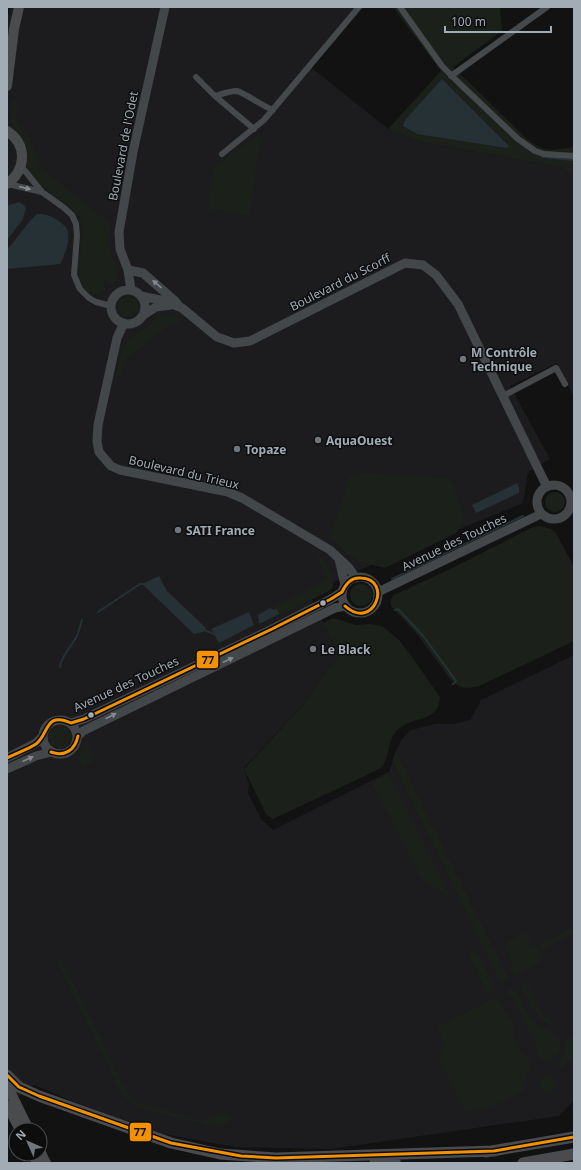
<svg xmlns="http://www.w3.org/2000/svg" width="581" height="1170" font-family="'Noto Sans',sans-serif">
<rect width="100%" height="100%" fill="#121212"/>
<path fill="#1c1c1e" d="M 11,7 L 356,7 L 308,65 L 388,129 L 421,142 L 559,167 L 573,174 L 574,176 L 574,397 L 557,363 L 510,386 L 550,459 L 528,472 L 523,503 L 362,569 L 309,594 L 339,654 L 303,705 L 244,768 L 249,784 L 248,793 L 261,819 L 273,830 L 389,772 L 396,750 L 402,739 L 411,730 L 435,724 L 453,724 L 470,720 L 481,700 L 574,655 L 574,1100 L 559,1116 L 331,1149 L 235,1147 L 141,1130 L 34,1085 L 7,1104 L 7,19 Z"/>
<path fill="#1b211a" d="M 393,7 L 500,7 L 502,31 L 453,67 L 527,139 C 546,154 551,150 574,147 L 574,176 L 573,174 L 559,167 L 421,142 L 388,129 L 441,71 Z
M 13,99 L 18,101 L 16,118 L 19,125 L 30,138 L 38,161 L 44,170 L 94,211 L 111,223 C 109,231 107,240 109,248 C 112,262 127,274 111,286 L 106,279 L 102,281 L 107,289 L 102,290 L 100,295 C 64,294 87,243 82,224 C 78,209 66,204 55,196 C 45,188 35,180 28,170 L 28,156 L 26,146 L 11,123 L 11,114 Z
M 261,134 L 250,212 L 248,215 L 208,209 L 214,166 Z
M118 307a10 10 0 1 1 20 0a10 10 0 1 1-20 0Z
M 168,314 L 173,315 L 181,319 L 175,326 L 171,323 L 122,363 L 124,366 L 121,376 L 116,375 C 120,360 121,344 134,335 C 138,332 144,331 147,327 C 156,319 155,315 168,314 Z
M 363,473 L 449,478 L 460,503 L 464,520 L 456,533 L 385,568 L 359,561 L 344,551 L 330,537 L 350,477 Z
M545 502a10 10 0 1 1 20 0a10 10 0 1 1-20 0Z
M 540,526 L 551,529 L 556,533 L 574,567 L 574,641 L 481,685 C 469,689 462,690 451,680 L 418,635 L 391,606 L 391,599 L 394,595 L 442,573 L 533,527 Z
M 317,555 C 328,565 334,572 333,587 L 329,591 L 279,616 L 279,614 L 270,608 L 328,580 L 319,561 L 316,558 Z
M350 595a11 11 0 1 1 22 0a11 11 0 1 1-22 0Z
M 333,618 L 356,625 L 371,624 L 382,626 L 399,640 L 412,657 L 440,697 C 439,721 417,716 401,727 C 387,736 391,753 383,766 C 381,768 377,770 375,771 L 273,819 L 266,814 L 244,769 L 303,705 L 339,654 L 323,623 Z
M49 737a11 11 0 1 1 22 0a11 11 0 1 1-22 0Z
M 85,743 L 87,743 L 94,761 L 82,768 L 78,758 Z
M 396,752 L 509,979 L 501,983 L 395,766 L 393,760 Z
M 387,774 L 392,780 L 451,898 L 422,879 L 373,785 L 376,780 Z
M 571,928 L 572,931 L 574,930 L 574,933 L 546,947 L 543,952 L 538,944 Z
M 525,932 L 532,947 L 536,945 L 542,955 L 539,963 L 514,976 L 506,943 Z
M 469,952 L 476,952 L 479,956 L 494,986 L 494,989 L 487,993 L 468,953 Z
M 62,959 L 120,1078 L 113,1076 L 57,961 Z
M 530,980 L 531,982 L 527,984 L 544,1018 L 549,1017 L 553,1026 C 539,1020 532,1008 526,995 C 523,991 521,988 522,984 Z
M 511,989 C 521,992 523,1010 530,1017 C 532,1019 534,1022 536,1024 C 543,1030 558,1032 560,1042 C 563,1057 543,1068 536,1053 L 538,1048 L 513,998 L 507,995 L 507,991 Z
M 497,997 L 513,1024 L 514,1037 L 521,1052 L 529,1060 L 531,1067 L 526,1075 L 523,1090 L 520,1093 C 502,1103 484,1109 465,1111 L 438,1056 L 445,1044 L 438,1028 L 438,1026 Z
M 574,1037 L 574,1058 L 564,1065 L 565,1067 L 562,1068 L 558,1065 L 566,1050 L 564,1038 Z
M540 1084a8 8 0 1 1 16 0a8 8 0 1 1-16 0Z
M 113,1078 L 121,1080 L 130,1096 L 137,1103 L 203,1121 L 224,1111 L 226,1115 L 230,1114 L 230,1119 L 223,1127 L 218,1127 C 196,1122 146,1114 129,1101 C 121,1095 117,1086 113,1078 Z"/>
<path fill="#253135" d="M 442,79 L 509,146 L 507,148 L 417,134 L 403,126 L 405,120 Z
M 19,202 L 24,205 L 26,209 L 23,219 L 7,240 L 7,206 Z
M 37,214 C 45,214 49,215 56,219 C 59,221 63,224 66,227 C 72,238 65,255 60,264 L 7,269 L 7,250 L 30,221 Z
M 517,483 L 519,487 L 519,493 L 476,513 L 472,505 Z
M 159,576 L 167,591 L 206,628 L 203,632 L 194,634 L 142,584 Z
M 270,608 L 274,610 L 277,609 L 279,614 L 259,624 L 258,615 Z
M 249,612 L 254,625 L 219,643 L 211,629 Z"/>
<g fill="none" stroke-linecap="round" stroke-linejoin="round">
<path stroke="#253135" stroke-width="2" d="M 542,157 L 574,160
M 392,579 L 523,516
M 395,610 L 398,609 L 424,637 L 456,681 L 453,684
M 98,612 L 140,584 L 142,584
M 204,630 L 214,634
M 60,667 C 60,658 72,645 77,636 C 79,631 80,626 82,620"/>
<path stroke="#46494b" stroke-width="6" d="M 400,7 L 442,66 L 459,83 L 518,139 L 535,151 L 544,154 L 574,156
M 451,76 L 547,7
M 196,77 L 215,96 L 254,129
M 215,96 C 222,94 229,91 237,91 C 243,92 264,107 273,110
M 222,154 L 264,120 L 359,7
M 21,166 L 42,192 L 63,207 L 72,215 L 76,224 L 77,235 L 74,275 L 80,289 L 89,298 L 96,302 L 111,306
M 8,184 L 42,192
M 503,396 L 556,368 L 565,384"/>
<path stroke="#44474a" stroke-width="9" d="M 128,270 L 143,273 L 175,301 L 179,306
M 131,290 L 128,270 L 120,249 L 119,232 L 133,152 L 165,7
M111 307a17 17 0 1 1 34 0a17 17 0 1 1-34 0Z
M 141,296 L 165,301 L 182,308 L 217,337 L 234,343 L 250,341 L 405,263 L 423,265 L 436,275 L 458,304 L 547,487
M 142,316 L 156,307 L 171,305
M 124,323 L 117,338 L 98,425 L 97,441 L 99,452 L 111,466 L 120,470 L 228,492 L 242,498 L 330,550 L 349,568 L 356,578
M537 502a17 17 0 1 1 34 0a17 17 0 1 1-34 0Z
M 339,559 L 345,585
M342 595a18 18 0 1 1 36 0a18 18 0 1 1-36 0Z
M 378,592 L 541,514
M43 737a17 17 0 1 1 34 0a17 17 0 1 1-34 0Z
M 71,723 L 84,719 L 272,629 L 331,599 L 342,592
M 78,736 L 83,731 L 335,608 L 345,606
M 7,758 L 36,743 L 43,736
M 7,769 L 36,756 L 51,752"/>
<path stroke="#494b4d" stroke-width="10" d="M 7,86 L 14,29 L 19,7
M 7,131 C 28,145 26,170 7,184
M 7,1085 L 29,1130
M 7,1105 L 20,1130
M 40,1151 L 46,1163
M 33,1154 L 37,1163"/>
<path stroke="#494b4e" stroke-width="11" d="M 7,1075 L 19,1087 L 39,1096 L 171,1143 L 220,1154 L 276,1158 L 494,1151
M 486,1152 L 574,1137
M 375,1163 L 395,1161
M 523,1163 L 574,1154"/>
<g stroke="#0d0d0e" stroke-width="6">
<path id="bus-1" d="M 342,592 C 346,584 351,577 361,578 C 393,579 374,632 345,606
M 71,723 L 84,719 L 272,629 L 331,599 L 342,592
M 51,752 C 65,757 75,750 78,736
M 7,758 C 16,753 27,750 36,744 C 49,734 45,711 71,723
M 7,1075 L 19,1087 L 39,1096 L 171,1143 L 241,1156 L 276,1158 L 494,1151 L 574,1137"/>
</g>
<use href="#bus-1" stroke="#f39200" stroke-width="3"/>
</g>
<defs><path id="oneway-solid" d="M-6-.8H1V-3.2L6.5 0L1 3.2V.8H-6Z"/></defs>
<use fill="#868e95" href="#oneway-solid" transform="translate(25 188) rotate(14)"/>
<g fill="#818990">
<use href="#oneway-solid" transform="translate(157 284) rotate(-139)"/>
<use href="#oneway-solid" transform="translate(228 660) rotate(-26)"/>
<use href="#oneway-solid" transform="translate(111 716) rotate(-27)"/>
<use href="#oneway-solid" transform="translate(28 759) rotate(-24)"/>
</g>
<g fill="#70767c" stroke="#0d0d0e" stroke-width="1.5">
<circle cx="463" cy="359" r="4"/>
<circle cx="318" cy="440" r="4"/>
<circle cx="237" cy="449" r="4"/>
<circle cx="178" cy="530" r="4"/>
<circle cx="313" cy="649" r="4"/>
</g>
<g fill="#a2acb5" stroke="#0d0d0e" stroke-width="1.5">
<circle cx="323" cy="603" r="3.5"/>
<circle cx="91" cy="715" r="3.5"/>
</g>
<g text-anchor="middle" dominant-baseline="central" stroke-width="3" stroke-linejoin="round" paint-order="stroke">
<g font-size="12" fill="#a2acb5" stroke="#0d0d0e">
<text transform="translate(123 146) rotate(-79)">Boulevard de l'Odet</text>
<text transform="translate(340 282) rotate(-27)">Boulevard du Scorff</text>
<text transform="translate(184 472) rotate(13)">Boulevard du Trieux</text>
<text transform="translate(454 542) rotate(-26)">Avenue des Touches</text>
<text transform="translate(126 684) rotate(-25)">Avenue des Touches</text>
</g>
<g font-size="12" font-weight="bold" fill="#a2acb5" stroke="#0d0d0e" text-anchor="start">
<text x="471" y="352">M Contrôle<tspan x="471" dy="14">Technique</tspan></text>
<text x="326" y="440">AquaOuest</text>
<text x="245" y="449">Topaze</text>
<text x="186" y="530">SATI France</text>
<text x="321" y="649">Le Black</text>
</g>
</g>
<g stroke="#0d0d0e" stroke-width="1.5">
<rect x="196" y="650" width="23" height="19" rx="4" fill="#f39200"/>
<rect x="129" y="1122" width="23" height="20" rx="4" fill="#f39200"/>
</g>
<g font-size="11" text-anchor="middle" font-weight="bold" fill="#111">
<text x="208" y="664">77</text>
<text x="140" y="1136">77</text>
</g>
<rect width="581" height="1170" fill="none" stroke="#a2acb5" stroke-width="16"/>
<g transform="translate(28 1142) rotate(315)"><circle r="19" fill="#0d0d0e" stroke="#494d51"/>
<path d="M0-3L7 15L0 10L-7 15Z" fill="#70767c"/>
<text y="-6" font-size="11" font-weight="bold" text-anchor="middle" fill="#a2acb5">N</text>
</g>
<path d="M445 26v6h106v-6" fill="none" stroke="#a2acb5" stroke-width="2"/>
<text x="451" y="26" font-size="12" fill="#a2acb5" stroke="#0d0d0e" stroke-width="3" paint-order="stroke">100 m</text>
</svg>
